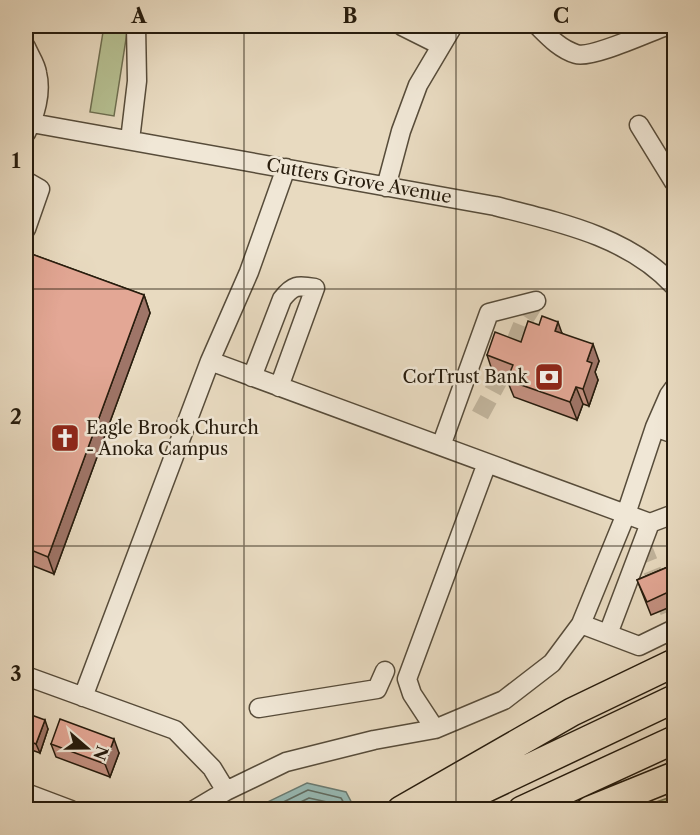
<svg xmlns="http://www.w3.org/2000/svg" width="700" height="835" font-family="'Libre Caslon Text',serif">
<rect width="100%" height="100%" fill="#e8dac0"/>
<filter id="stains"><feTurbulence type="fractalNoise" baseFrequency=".00333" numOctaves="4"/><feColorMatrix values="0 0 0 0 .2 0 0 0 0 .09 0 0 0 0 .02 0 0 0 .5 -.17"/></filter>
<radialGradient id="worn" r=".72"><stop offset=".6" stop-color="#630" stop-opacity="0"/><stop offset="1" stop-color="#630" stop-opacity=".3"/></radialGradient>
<path fill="#b6c092" stroke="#6e6e50" stroke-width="1.5" d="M 104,26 L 128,26 L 114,116 L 90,112 Z
M 674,796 L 674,809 L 635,809 Z"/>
<path fill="#97bab5" stroke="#6a7b72" stroke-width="1.5" d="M 307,783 L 346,792 L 355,809 L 253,809 Z"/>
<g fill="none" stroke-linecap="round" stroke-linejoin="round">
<path stroke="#5f6b61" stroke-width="1.5" d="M 267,810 L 308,790 L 341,798 L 348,810
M 284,810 L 309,798 L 336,804 L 340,810"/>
<path stroke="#c1b49c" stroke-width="18" stroke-dasharray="18 9" stroke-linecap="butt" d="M 480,415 L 501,376 L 524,320 L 536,301
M 642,545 L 674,624"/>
<g stroke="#574c3a" stroke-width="21">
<path id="minor" d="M 402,26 L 440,45
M 538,26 C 549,37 560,49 576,54 C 591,59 649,32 666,26
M 26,47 C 29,55 36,64 37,73 C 42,93 35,116 26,133
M 26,122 L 495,206 C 558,222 628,236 674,286
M 639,125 L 674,182
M 130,140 L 137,81 L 136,26
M 26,181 L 40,189 L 26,229
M 386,187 L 401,131 L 418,85 L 453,26
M 210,361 L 650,523 L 674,514
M 252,377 L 282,299 C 293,285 297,285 315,288 L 279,387
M 655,427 L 674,434
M 441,446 L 489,313 L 536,301
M 581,624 L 639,646 L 674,629
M 608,634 L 650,523
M 26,676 L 175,730 L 212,768 L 226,791
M 83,697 L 210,361 L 249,272 L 286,168
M 259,708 L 377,689 L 385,671
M 435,729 L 412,694 L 407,679 L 487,463
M 26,793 L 71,810
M 194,810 L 226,791 L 286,762 L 374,740 L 435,729 L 504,700 L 552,663 L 581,624 L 626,514 L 655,427 L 669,395 L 674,388"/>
</g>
<g stroke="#271c0d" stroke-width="30">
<path id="highway" d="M 401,810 L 572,712 L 674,663
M 440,810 L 674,699
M 522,810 L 674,740
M 590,810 L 674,776"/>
</g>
<use href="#minor" stroke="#f0e7d6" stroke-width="18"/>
<use href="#highway" stroke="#e8dac0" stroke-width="27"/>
</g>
<path fill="#c39080" stroke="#271c0d" stroke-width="1.5" d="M 26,252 L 144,295 L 150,313 L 54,574 L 26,563 Z
M 562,333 L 599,361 L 595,372 L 598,380 L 589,406 L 583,404 L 577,420 L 514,397 L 507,380 L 508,378 L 493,373 L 487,355 L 521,342 Z
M 675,564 L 675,605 L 651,615 L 637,580 Z
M 26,713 L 48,729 L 40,753 L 26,748 Z
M 51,744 L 119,753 L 110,777 L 56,757 Z"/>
<path fill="#9f7568" stroke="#271c0d" stroke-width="1.5" d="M 144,295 L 150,313 L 54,574 L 48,557 Z
M 558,322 L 564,339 L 555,331 Z
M 593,344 L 599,361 L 595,372 L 598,380 L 589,406 L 583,389 L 587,361 Z
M 576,387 L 583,404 L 577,420 L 570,402 Z
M 45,720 L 48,729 L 40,753 L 36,744 Z
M 114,739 L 119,753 L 110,777 L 105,764 Z"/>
<path fill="#e3a795" stroke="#271c0d" stroke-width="1.5" d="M 26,252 L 144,295 L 48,557 L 26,548 Z
M 542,316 L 558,322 L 555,331 L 593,344 L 587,361 L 592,363 L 583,389 L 576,387 L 570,402 L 507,380 L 513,365 L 487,355 L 495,332 L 521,342 L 528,321 L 539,325 Z
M 675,564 L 675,589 L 647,602 L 637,580 Z
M 26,713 L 45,720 L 36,744 L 26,740 Z
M 60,719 L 114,739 L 105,764 L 51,744 Z"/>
<path fill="none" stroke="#271c0d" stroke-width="1.5" stroke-opacity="0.55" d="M 244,26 L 244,810M 456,26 L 456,810M 26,289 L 674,289M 26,546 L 674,546"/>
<defs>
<g id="bank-square" transform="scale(1.5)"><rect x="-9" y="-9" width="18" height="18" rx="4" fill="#8f2418" stroke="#f0e7d6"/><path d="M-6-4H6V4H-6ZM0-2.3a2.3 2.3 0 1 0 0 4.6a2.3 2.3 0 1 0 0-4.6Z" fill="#fff"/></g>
<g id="church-square" transform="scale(1.5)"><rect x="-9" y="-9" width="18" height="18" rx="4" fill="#8f2418" stroke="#f0e7d6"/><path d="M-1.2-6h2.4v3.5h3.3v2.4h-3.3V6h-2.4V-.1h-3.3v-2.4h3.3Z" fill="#fff"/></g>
</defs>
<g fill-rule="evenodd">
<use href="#bank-square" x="549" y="377"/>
<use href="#church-square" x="65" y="438"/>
</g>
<g text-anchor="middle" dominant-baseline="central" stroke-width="5" stroke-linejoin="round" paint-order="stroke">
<g font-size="18" fill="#271c0d" stroke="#f0e7d6">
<text transform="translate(359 181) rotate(10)">Cutters Grove Avenue</text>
</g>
<g font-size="18" fill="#271c0d" stroke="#f0e7d6" text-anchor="end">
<text x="528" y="377">CorTrust Bank</text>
<text x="86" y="428" text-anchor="start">Eagle Brook Church<tspan x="86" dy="21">- Anoka Campus</tspan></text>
</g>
</g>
<rect width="700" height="835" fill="none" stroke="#e8dac0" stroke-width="66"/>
<g transform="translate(87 748) rotate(110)" stroke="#f0e7d6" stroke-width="4.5" paint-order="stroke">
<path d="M0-4.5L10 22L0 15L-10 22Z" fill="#271c0d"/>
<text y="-9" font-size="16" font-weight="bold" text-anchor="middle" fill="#271c0d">N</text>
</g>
<rect x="33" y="33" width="634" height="769" fill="none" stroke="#271c0d" stroke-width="2"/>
<g font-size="20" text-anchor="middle" font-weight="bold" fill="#271c0d">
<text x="139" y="23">A</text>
<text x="350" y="23">B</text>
<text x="561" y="23">C</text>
<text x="16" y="168">1</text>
<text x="16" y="424">2</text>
<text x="16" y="681">3</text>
</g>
<rect width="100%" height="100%" filter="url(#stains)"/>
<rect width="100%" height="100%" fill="url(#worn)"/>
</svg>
